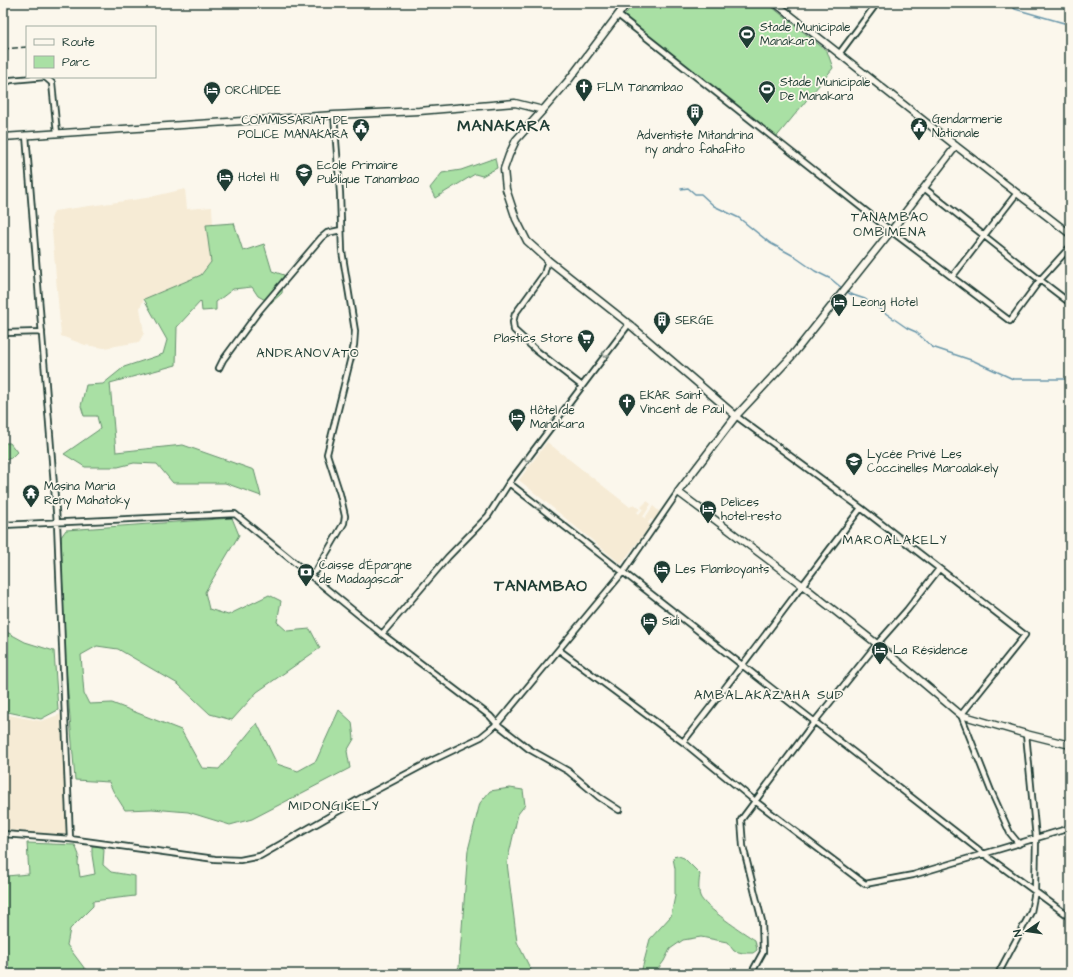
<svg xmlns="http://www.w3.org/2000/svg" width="1073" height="977" font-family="'Architects Daughter',sans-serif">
<rect width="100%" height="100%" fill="#fbf7ec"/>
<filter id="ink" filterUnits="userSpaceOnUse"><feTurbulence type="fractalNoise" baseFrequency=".025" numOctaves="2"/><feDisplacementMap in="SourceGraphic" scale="8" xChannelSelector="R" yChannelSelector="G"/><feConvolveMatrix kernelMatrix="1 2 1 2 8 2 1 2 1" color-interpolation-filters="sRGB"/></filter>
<g filter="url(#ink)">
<path fill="#f6ebd5" d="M 185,189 L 187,209 L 212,207 L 213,224 L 206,225 L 211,262 L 201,275 L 144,299 L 140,308 L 144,333 L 139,342 L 104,348 L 85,345 L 61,336 L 51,219 L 54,211 L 146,198 Z
M 547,442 L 630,507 L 634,504 L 640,509 L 637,512 L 639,514 L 643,509 L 641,507 L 647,501 L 651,504 L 643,517 L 645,518 L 653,506 L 661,513 L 655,521 L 651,519 L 648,523 L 651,525 L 621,564 L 519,480 Z
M 3,714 L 41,721 L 61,714 L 68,835 L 3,830 Z"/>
<path fill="#a9e0a4" stroke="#648e6c" d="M 634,3 L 767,3 L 827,51 L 833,68 L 774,140 L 624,16 Z
M 495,158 L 497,168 L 482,176 L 475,174 L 435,198 L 430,188 L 442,173 L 461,170 Z
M 234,223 L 243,251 L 264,244 L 272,271 L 284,275 L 282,293 L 271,303 L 258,296 L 252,287 L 233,289 L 216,302 L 216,310 L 202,311 L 201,301 L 177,327 L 176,365 L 110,383 L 116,452 L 183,445 L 254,470 L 261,496 L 225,483 L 173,483 L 157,464 L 134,463 L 118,467 L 85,467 L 64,454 L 100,429 L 97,416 L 84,416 L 81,406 L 86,385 L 103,384 L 124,367 L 163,354 L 167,340 L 144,299 L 201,275 L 211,262 L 206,225 Z
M 3,443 L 10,443 L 17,452 L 11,458 L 3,461 Z
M 232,518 L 239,535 L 205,592 L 209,609 L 228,615 L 269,595 L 281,601 L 277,622 L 287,631 L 310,629 L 320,648 L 257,692 L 232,720 L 210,714 L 178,684 L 118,649 L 97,646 L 81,655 L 84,694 L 89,704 L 112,703 L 181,730 L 202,768 L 219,769 L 257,723 L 277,764 L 298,771 L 316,761 L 339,710 L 352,722 L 354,739 L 347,751 L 350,768 L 252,819 L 230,825 L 188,812 L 152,809 L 125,810 L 113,791 L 109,782 L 75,780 L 65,655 L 61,537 L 66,530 Z
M 3,630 L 25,642 L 54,651 L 58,710 L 41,719 L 3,711 Z
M 510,788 L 523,790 L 525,805 L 518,814 L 507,863 L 517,942 L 533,974 L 452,974 L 459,967 L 468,850 L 480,803 L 490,791 Z
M 27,843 L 75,845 L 79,855 L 78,863 L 80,877 L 95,874 L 92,855 L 92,846 L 102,847 L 104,850 L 103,865 L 111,872 L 135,876 L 135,896 L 93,901 L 93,906 L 70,929 L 67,945 L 85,969 L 96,974 L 3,974 L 3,850 L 6,876 L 29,874 Z
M 676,855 L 684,858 L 700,874 C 699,880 698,890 700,896 C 704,907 744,933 755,940 L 757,950 L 753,953 L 743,953 L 734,951 L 727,942 L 701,937 L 683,940 L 670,949 L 664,961 L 655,973 L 635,974 L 642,969 L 650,939 L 671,916 L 675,896 L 675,869 L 673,858 Z"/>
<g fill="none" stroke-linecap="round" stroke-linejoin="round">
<path stroke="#6896aa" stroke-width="1.5" d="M 1008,3 L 1015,9 L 1064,23 L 1070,22
M 681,189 L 688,188 L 695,194 L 701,194 L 714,206 L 739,218 L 770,243 L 792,255 L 815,271 L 831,279 L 843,289
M 846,291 L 850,294 L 865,299 L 907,328 L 916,332 L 932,347 L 974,361 L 1013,379 L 1070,379"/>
<g stroke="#1f3d34" stroke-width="8">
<path id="street" d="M 618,15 L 891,231 L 1010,321 L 1040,280 L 1070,303
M 839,54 L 874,7 L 874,3
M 3,84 L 11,80 L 45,77 L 52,83 L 57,133
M 26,135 L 57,523 L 70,839 L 215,859 L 240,860 L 260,856 L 363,797 L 433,760 L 481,737 L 497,724 L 529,749 L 568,771 L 599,797 L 619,810
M 924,188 L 1040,280 L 1070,247
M 548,260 L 544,274 L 515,314 L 513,322 L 514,330 L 537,351 L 582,386
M 952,277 L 1017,193
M 629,324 L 509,483 L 488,516 L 448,557 L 382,634 L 490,716 L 497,724 L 623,572 L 678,492
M 3,333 L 42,332
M 219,368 L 223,360 L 259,311 L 321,238 L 327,233 L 341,230
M 736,416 L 861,508 L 1025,635 L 961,715 L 991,791 L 1010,833 L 1019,844
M 509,483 L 984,854 L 1070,917
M 3,525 L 235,514 L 382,634
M 310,575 L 316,571 L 344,523 L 345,516 L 340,494 L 327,454 L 354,345 L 355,331 L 342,251 L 340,193 L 334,115
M 559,650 L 683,742 L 755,801 L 865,884 L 913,875 L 1070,828
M 683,742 C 744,665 801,586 861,508
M 3,834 L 70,839
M 751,974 L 763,952 L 762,921 L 743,846 L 741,820 L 815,721 L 877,644 L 907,610 L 939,569
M 998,974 L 1031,912 L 1035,891 L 1036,838 L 1026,734"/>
</g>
<g stroke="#1f3d34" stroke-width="9">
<path id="secondary" d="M 775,3 L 956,146 L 1070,234
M 543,110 L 516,140 L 509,155 L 504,169 L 506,189 L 516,219 L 527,241 L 548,260 L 629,324 L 736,416
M 3,137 L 334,115 L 419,111 L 515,103 L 543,110 L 568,81 L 627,3
M 956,146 L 891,231 L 791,357 L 736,416 L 678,492 L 802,585 L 877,644 L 961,715 L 1026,734 L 1070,745"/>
</g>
<use href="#street" stroke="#fbf7ec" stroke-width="4.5"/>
<use href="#secondary" stroke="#fbf7ec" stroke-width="6"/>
<path stroke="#1f3d34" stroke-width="1.5" stroke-dasharray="6 3" stroke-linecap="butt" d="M 3,49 L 27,47"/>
</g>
<defs><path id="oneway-chevron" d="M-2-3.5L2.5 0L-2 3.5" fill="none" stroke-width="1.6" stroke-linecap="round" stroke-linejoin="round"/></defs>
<g stroke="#8d9a90">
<use href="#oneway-chevron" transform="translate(605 355) rotate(127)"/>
<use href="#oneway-chevron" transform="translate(527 459) rotate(127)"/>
<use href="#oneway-chevron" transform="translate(540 507) rotate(38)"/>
</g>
</g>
<defs>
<g id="stadium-pin" transform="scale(0.9)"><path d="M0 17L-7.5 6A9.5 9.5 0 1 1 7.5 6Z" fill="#1f3d34" stroke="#fbf7ec"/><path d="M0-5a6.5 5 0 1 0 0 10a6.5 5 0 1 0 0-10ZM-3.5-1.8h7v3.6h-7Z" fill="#fff"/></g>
<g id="church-pin" transform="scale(0.9)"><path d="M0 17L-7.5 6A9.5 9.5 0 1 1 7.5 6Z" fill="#1f3d34" stroke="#fbf7ec"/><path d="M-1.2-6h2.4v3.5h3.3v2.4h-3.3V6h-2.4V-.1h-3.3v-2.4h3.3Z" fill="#fff"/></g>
<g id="hotel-pin" transform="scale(0.9)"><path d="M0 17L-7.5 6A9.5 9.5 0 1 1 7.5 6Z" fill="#1f3d34" stroke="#fbf7ec"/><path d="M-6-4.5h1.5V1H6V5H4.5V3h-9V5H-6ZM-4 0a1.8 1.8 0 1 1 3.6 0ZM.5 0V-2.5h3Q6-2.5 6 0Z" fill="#fff"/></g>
<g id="building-pin" transform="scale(0.9)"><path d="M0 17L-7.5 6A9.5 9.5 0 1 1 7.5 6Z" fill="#1f3d34" stroke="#fbf7ec"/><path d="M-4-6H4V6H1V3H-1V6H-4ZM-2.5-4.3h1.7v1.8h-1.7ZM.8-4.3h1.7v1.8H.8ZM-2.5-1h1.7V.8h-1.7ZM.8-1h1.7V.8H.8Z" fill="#fff"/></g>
<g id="civic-pin" transform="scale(0.9)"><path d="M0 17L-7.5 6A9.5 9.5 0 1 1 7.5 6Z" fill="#1f3d34" stroke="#fbf7ec"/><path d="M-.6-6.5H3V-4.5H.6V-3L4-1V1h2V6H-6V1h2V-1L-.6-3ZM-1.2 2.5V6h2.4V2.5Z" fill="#fff"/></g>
<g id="school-pin" transform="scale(0.9)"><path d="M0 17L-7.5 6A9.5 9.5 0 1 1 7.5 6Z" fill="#1f3d34" stroke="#fbf7ec"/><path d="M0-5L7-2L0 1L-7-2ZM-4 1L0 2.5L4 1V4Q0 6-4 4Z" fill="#fff"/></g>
<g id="supermarket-pin" transform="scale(0.9)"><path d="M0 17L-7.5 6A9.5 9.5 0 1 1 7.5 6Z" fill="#1f3d34" stroke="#fbf7ec"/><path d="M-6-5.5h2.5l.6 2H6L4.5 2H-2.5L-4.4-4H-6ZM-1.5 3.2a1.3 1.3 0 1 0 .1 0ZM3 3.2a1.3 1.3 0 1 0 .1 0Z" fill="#fff"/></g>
<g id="temple-pin" transform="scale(0.9)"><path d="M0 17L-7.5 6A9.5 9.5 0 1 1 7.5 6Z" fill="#1f3d34" stroke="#fbf7ec"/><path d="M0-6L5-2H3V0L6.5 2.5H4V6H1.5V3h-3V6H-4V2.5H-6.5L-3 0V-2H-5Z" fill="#fff"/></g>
<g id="bank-pin" transform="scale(0.9)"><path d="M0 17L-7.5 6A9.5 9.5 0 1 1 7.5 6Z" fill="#1f3d34" stroke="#fbf7ec"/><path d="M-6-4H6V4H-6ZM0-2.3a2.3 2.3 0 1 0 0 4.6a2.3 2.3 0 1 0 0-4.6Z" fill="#fff"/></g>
</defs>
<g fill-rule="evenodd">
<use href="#stadium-pin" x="747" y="34"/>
<use href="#church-pin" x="584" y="87"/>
<use href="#stadium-pin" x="767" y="89"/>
<use href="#hotel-pin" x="212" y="90"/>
<use href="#building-pin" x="695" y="112"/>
<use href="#civic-pin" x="919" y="126"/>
<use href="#civic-pin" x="361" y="127"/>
<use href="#school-pin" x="304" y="172"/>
<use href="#hotel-pin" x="225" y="177"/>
<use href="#hotel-pin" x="839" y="302"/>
<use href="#building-pin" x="662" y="320"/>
<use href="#supermarket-pin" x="586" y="338"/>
<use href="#church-pin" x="627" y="402"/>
<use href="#hotel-pin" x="517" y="417"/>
<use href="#school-pin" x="854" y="461"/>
<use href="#temple-pin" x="31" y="493"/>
<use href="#hotel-pin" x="708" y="509"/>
<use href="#hotel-pin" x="662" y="569"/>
<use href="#bank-pin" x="306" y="572"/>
<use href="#hotel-pin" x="649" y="621"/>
<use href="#hotel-pin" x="880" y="650"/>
</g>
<g text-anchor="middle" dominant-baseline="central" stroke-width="3.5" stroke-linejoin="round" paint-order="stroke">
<g font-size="12" fill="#1f3d34" stroke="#fbf7ec" text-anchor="start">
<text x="760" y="27">Stade Municipale<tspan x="760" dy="14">Manakara</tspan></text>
<text x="780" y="82">Stade Municipale<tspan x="780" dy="14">De Manakara</tspan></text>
<text x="597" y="87">FLM Tanambao</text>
<text x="225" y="90">ORCHIDEE</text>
<text x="932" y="119">Gendarmerie<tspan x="932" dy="14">Nationale</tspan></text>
<text x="348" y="120" text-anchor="end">COMMISSARIAT DE<tspan x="348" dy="14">POLICE MANAKARA</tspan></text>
<text x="695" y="135" text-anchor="middle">Adventiste Mitandrina<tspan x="695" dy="14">ny andro fahafito</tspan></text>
<text x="317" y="165">Ecole Primaire<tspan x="317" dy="14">Publique Tanambao</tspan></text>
<text x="238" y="177">Hotel H1</text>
<text x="852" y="302">Leong Hotel</text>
<text x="675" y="320">SERGE</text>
<text x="573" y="338" text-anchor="end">Plastics Store</text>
<text x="640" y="395">EKAR Saint<tspan x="640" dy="14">Vincent de Paul</tspan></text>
<text x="530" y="410">Hôtel de<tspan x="530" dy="14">Manakara</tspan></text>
<text x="867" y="454">Lycée Privé Les<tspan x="867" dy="14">Coccinelles Maroalakely</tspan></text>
<text x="44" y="486">Masina Maria<tspan x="44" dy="14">Reny Mahatoky</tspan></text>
<text x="721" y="502">Delices<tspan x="721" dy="14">hotel-resto</tspan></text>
<text x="319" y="565">Caisse d'Épargne<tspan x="319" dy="14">de Madagascar</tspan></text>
<text x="675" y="569">Les Flamboyants</text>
<text x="662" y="621">Sidi</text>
<text x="893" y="650">La Résidence</text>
</g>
<g font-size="13" letter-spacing="1" fill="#1f3d34" stroke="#fbf7ec">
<text x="890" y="217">TANAMBAO<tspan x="890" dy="15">OMBIMENA</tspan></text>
<text x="308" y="353">ANDRANOVATO</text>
<text x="895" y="540">MAROALAKELY</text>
<text x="769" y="695">AMBALAKAZAHA SUD</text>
<text x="334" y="806">MIDONGIKELY</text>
</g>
<g font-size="16" font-weight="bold" letter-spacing="1" fill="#1f3d34" stroke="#fbf7ec">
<text x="504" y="126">MANAKARA</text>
<text x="541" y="586">TANAMBAO</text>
</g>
</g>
<rect width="1073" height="977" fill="none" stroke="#fbf7ec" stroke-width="16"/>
<rect x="8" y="8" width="1057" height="961" fill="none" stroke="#1f3d34" stroke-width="1.5" filter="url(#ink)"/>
<rect x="26" y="26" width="130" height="52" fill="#fbf7ec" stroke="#a3ada2"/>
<rect x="34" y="39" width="20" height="6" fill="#fbf7ec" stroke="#a3ada2"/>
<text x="62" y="46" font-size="12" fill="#1f3d34">Route</text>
<rect x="34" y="56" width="20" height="12" fill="#a9e0a4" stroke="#a3ada2"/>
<text x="62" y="66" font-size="12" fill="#1f3d34">Parc</text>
<g transform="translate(1027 931) rotate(257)" stroke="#fbf7ec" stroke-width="3" paint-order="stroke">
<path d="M0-3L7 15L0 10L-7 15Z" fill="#1f3d34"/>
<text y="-6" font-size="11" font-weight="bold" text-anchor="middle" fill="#1f3d34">N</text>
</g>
</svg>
